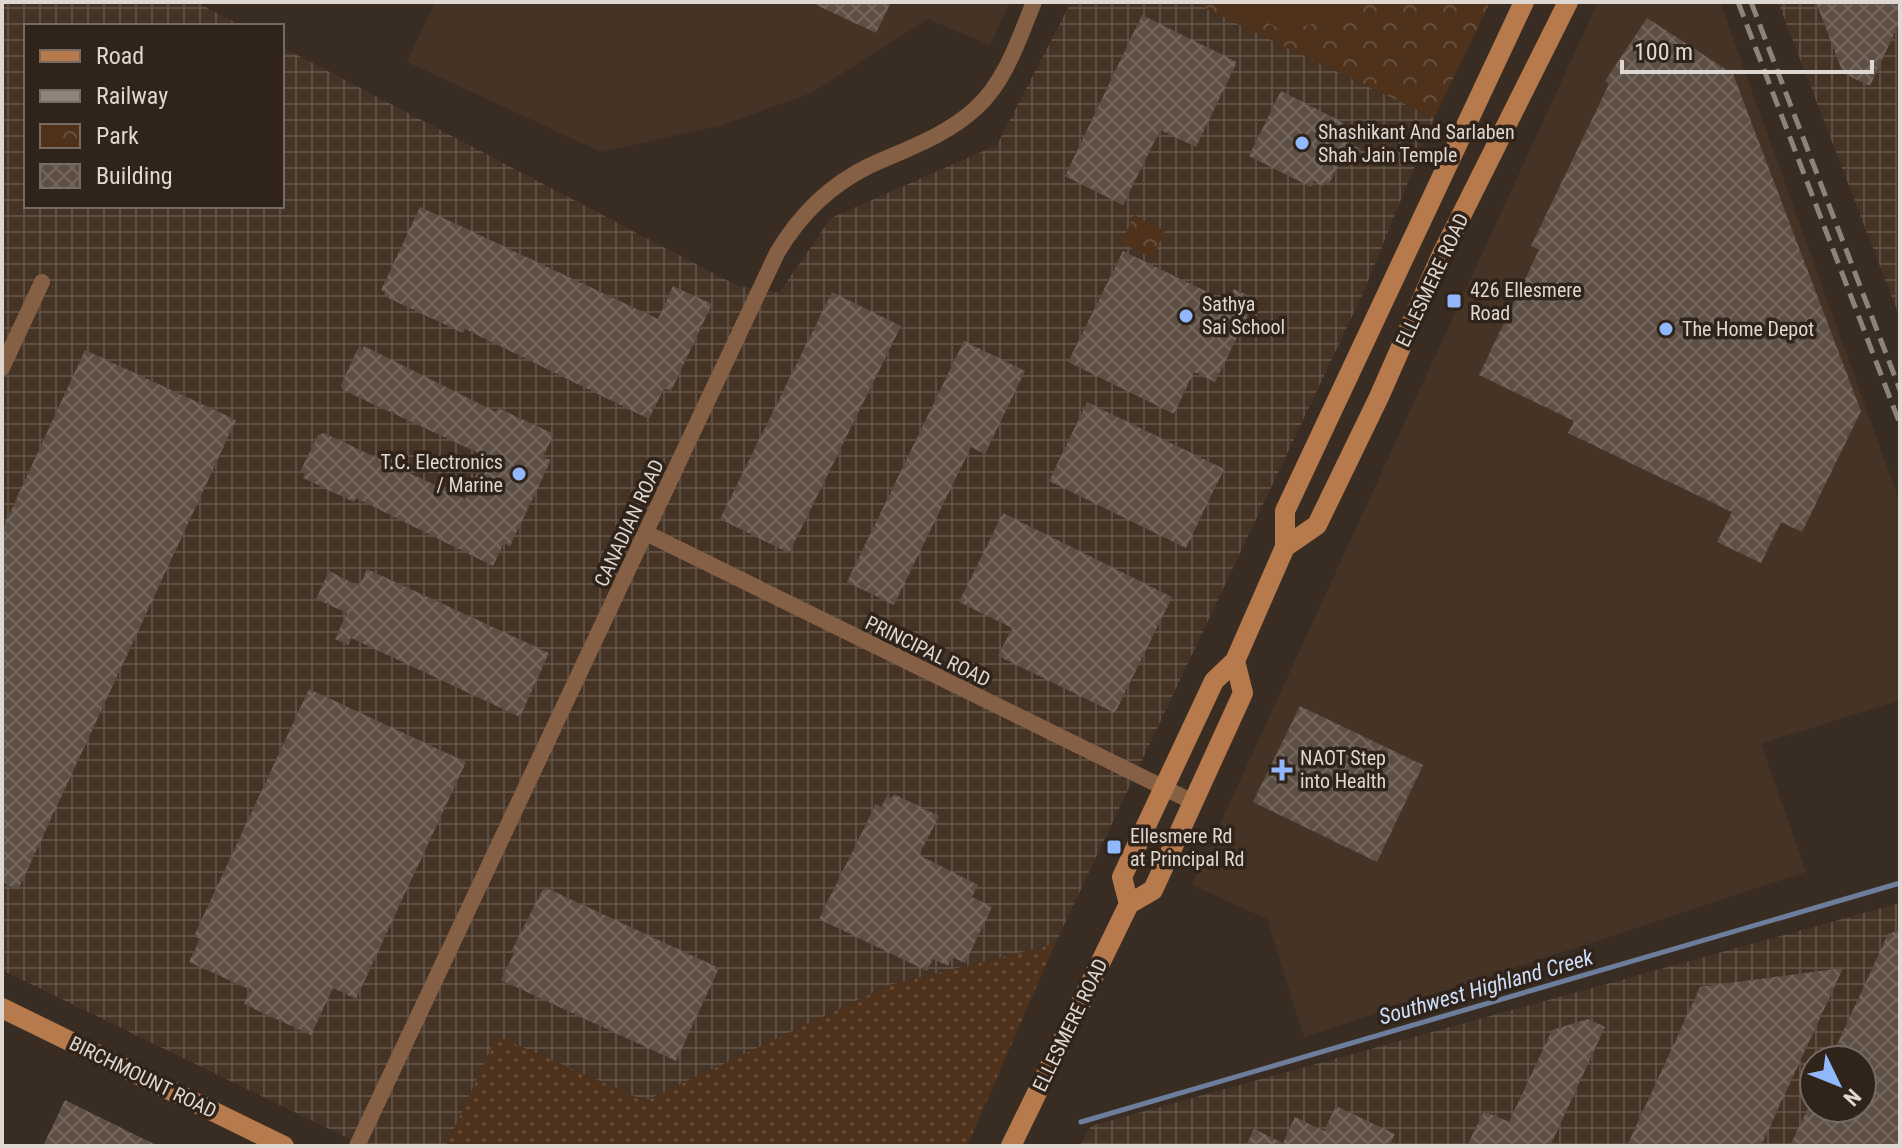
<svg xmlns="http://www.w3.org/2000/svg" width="1902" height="1148" font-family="'Roboto Condensed',sans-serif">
<defs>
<pattern id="industrial-grid" width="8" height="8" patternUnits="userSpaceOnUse" patternTransform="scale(2)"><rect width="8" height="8" fill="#453326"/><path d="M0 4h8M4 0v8" fill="none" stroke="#5f5044"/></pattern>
<pattern id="grass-dots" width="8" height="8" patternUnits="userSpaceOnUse" patternTransform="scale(2)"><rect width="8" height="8" fill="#4f321c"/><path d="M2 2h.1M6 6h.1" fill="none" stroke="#684f3c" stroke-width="1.8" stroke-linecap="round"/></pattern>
<pattern id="park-crowns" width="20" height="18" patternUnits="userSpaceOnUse" patternTransform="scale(2)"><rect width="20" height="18" fill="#4f321c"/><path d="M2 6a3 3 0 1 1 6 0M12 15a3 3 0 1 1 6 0" fill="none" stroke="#684f3c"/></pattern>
<pattern id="building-cross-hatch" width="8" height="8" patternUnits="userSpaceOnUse" patternTransform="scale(2)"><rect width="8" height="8" fill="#5d4f44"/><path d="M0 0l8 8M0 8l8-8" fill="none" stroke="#74685e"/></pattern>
</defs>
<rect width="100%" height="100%" fill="#392d23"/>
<path fill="#453326" d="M 435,2 L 1010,2 L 990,45 L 928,19 L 811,93 L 722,125 L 601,152 L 407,62 Z
M 1598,2 L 1720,2 L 1900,503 L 1900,700 L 1761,744 L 1806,872 L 1304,1037 L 1267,919 L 1192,885 Z"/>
<path fill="url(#industrial-grid)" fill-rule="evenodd" d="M 2,2 L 196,2 L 242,26 L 26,26 L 26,206 L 282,206 L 282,47 L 738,286 L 779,293 L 831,218 L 997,145 L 1071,2 L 1192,2 L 1434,118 L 1364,291 L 1055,944 L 890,985 L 645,1101 L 497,1036 L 446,1146 L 364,1146 L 2,970 Z
M 1778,2 L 1900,2 L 1900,318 Z
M 1900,903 L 1900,1146 L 1080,1146 L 1091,1126 ZM 1814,1060 L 1862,1060 L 1862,1108 L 1814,1108 Z"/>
<path fill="url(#grass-dots)" d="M 1055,944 L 967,1146 L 446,1146 L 497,1036 L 645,1101 L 890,985 Z"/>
<path fill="url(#park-crowns)" d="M 1192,2 L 1490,2 L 1434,118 Z
M 1134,215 L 1165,231 L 1152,258 L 1121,243 Z"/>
<path fill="#4f321c" d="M 1236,2 L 1349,2 L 1342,18 L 1284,30 L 1235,9 Z"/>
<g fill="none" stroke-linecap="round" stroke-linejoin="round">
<path stroke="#6d7d9c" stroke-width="5" d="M 1081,1122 L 1900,883"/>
</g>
<path fill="url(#building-cross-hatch)" d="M 810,2 L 891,2 L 876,33 Z
M 1816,2 L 1900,2 L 1900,21 L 1870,86 L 1843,73 Z
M 1142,15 L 1237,62 L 1196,147 L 1160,130 L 1123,205 L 1065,176 Z
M 1647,18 L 1733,74 L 1861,411 L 1802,532 L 1781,522 L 1761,563 L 1717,542 L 1732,512 L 1568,433 L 1574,421 L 1479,375 L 1539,250 L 1531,246 L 1609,84 L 1605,81 Z
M 1281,91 L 1344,123 L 1336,137 L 1361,149 L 1352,167 L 1340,161 L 1329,184 L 1325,182 L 1323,186 L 1314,181 L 1311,187 L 1249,156 Z
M 420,207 L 658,319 L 673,286 L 712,304 L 671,391 L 664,388 L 649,419 L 465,329 L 463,333 L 384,296 L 385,292 L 381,290 Z
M 1123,251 L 1228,302 L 1234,289 L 1256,299 L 1215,382 L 1194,372 L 1174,414 L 1068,362 Z
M 832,292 L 901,326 L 789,553 L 720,519 Z
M 964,341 L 1025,371 L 985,454 L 971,447 L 894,605 L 847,582 Z
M 364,346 L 496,412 L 498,408 L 554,434 L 543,457 L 551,460 L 532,500 L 510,546 L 504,543 L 493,566 L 356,498 L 354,502 L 303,478 L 305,474 L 300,472 L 318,435 L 324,433 L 465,499 L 485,456 L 343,390 L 341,385 L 358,348 L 362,350 Z
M 85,350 L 236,420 L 18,890 L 2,882 L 2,530 Z
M 1087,402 L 1224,469 L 1186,548 L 1049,481 Z
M 1003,513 L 1172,597 L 1115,713 L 998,656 L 1012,628 L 959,602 Z
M 367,569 L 549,653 L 520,717 L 351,638 L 348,645 L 335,639 L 347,613 L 316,599 L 329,571 L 359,586 Z
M 309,689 L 466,762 L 356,999 L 333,988 L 311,1035 L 244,1004 L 251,990 L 189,962 L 200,939 L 194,936 Z
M 1300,706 L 1423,765 L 1377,862 L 1253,802 Z
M 894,794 L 939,816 L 919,855 L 978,885 L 972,897 L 992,907 L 965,963 L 952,957 L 948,966 L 933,959 L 927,971 L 819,919 L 876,804 L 881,807 L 887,796 L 892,798 Z
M 544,887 L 719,968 L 676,1061 L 501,980 L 514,953 L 511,952 Z
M 1900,930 L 1900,1146 L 1790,1146 L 1808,1108 L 1862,1108 L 1862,1060 L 1830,1060 L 1888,934 Z
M 1843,968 L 1761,1146 L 1627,1146 L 1700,987 Z
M 1588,1019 L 1605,1027 L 1550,1146 L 1467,1146 L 1484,1111 L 1509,1122 L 1552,1030 Z
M 65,1100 L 158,1146 L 43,1146 Z
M 1336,1106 L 1395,1134 L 1389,1146 L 1246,1146 L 1254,1129 L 1283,1143 L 1295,1117 L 1324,1131 Z"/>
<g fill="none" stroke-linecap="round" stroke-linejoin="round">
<path stroke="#866044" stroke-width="16" d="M 2,368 L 42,282
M 646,533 L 1193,802
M 357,1146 L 777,253 C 799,216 830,185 869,166 C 906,149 946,136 976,108 C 1006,81 1019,38 1034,2"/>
<path stroke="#b67a4c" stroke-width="20" d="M 1285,547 L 1317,525 L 1379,397 L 1441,256 L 1568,2
M 1129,904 L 1122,877 L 1214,681 L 1235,661 L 1285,547 L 1285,511 L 1524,2
M 2,1008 L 284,1146
M 1011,1146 L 1129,904 L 1153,890 L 1243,693 L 1235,661"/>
<path stroke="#8d837b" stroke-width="5" stroke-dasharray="16 8" stroke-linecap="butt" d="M 1738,2 L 1900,424
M 1751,2 L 1900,390"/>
</g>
<g fill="#91b8fd" stroke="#2f231a" stroke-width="3">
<circle cx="1302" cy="143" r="8"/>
<rect x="1446" y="293" width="16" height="16" rx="4"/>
<circle cx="1186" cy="316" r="8"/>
<circle cx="1666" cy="329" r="8"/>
<circle cx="519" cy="474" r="8"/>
<path d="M1278 758h8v8h8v8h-8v8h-8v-8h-8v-8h8z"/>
<rect x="1106" y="839" width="16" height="16" rx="4"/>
</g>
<g text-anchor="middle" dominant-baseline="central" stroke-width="7" stroke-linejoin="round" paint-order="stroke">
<g font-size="20" fill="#dfd7d1" stroke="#2f231a" text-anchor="start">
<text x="1318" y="132">Shashikant And Sarlaben<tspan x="1318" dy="23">Shah Jain Temple</tspan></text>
<text x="1470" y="290">426 Ellesmere<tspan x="1470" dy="23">Road</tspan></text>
<text x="1202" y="304">Sathya<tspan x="1202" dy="23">Sai School</tspan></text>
<text x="1682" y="329">The Home Depot</text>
<text x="503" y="462" text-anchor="end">T.C. Electronics<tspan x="503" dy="23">/ Marine</tspan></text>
<text x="1300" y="758">NAOT Step<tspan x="1300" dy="23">into Health</tspan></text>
<text x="1130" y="836">Ellesmere Rd<tspan x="1130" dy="23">at Principal Rd</tspan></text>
</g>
<g font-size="20" fill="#dfd7d1" stroke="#2f231a">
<text transform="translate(1432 280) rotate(-65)">ELLESMERE ROAD</text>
<text transform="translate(629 523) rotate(-65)">CANADIAN ROAD</text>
<text transform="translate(928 651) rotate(26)">PRINCIPAL ROAD</text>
<text transform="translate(1070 1025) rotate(-64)">ELLESMERE ROAD</text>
<text transform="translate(143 1077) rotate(26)">BIRCHMOUNT ROAD</text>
</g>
<g font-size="22" font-style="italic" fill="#cedffd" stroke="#2f231a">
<text transform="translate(1486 987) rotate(-16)">Southwest Highland Creek</text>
</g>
</g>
<rect width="1902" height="1148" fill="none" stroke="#dfd7d1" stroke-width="8"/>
<rect x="24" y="24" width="260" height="184" fill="#2f231a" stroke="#756b63" stroke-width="2"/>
<rect x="40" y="50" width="40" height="12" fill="#b67a4c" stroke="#756b63" stroke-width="2"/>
<text x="96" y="64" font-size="24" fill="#dfd7d1">Road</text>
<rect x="40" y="90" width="40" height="12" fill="#8d837b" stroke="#756b63" stroke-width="2"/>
<text x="96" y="104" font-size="24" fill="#dfd7d1">Railway</text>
<rect x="40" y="124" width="40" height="24" fill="url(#park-crowns)" stroke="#756b63" stroke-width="2"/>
<text x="96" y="144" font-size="24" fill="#dfd7d1">Park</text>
<rect x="40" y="164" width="40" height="24" fill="url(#building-cross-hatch)" stroke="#756b63" stroke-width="2"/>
<text x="96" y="184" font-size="24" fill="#dfd7d1">Building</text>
<g transform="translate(1838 1084) rotate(133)"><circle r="38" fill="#2f231a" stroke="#756b63" stroke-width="2"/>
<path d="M0-6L14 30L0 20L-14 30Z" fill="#91b8fd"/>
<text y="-12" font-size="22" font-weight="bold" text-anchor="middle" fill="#dfd7d1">N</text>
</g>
<path d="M1622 60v12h250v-12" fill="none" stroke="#dfd7d1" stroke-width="4"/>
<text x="1634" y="60" font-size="24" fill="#dfd7d1" stroke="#2f231a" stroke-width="6" paint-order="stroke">100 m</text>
</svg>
